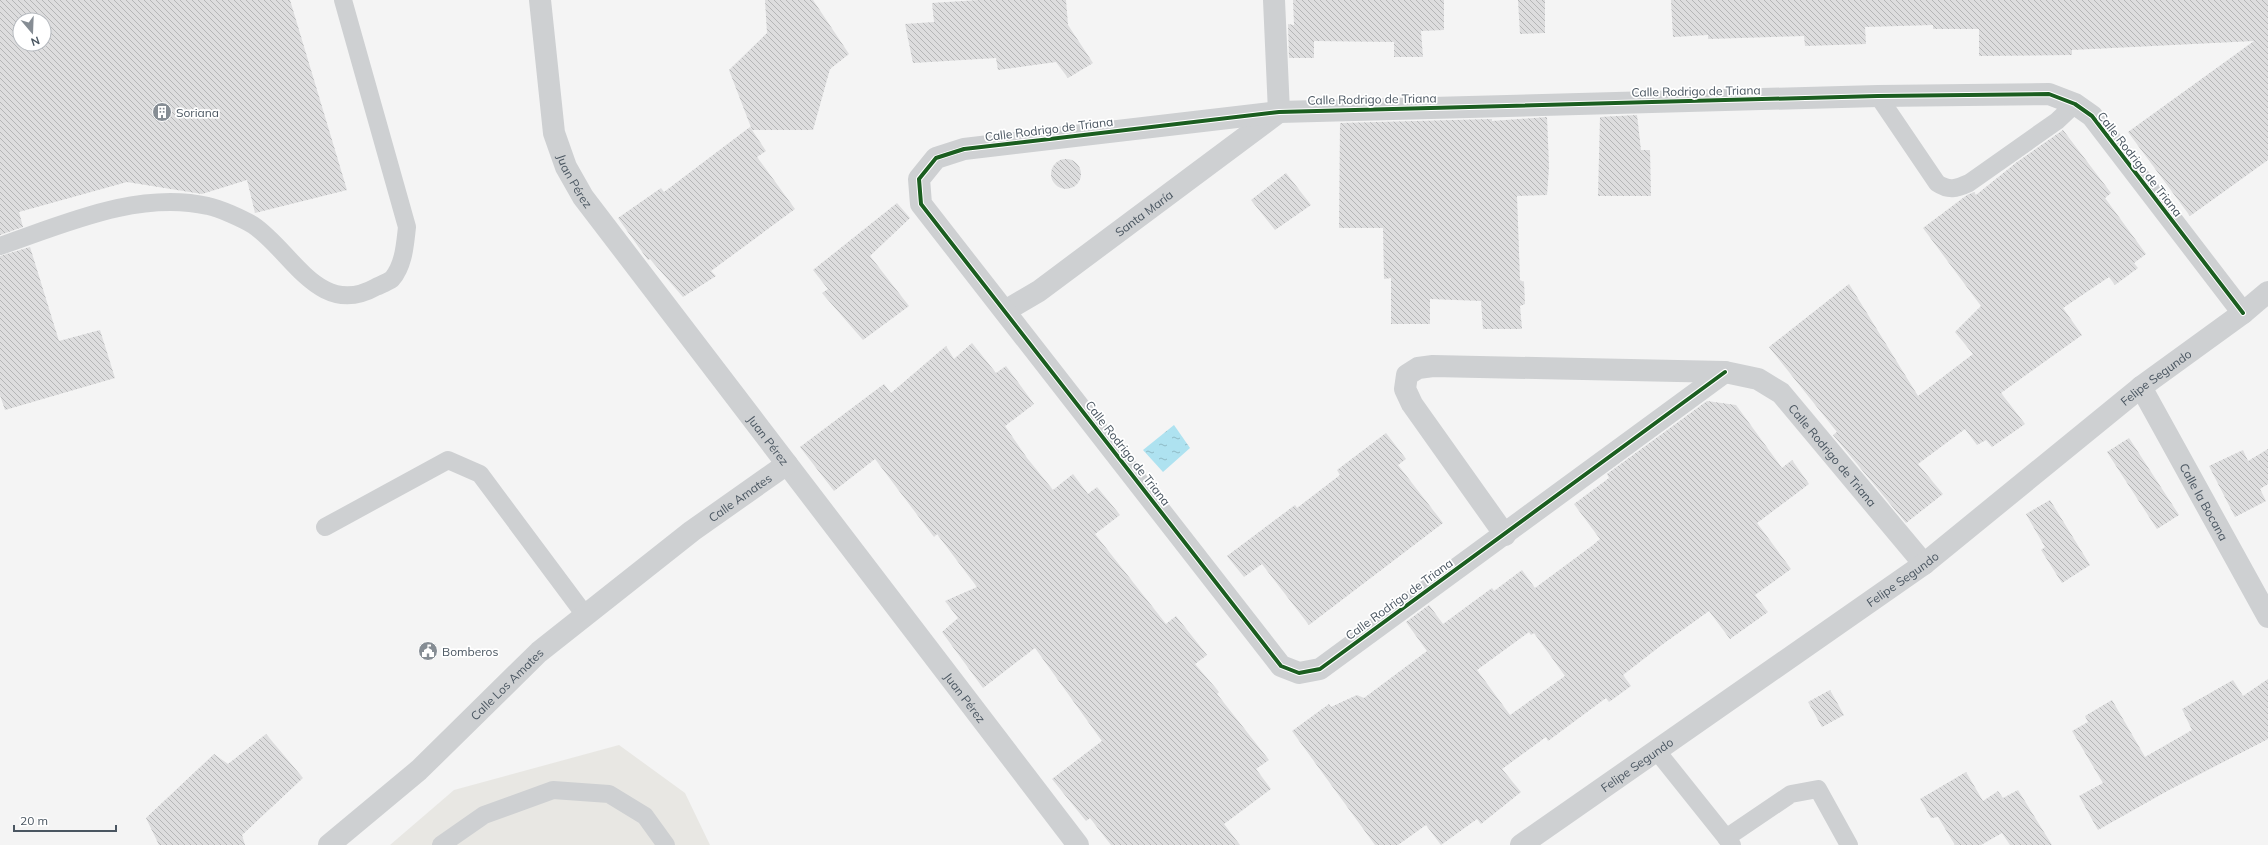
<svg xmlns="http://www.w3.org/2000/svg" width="2268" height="845" font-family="Mulish,sans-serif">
<defs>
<pattern id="water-ripples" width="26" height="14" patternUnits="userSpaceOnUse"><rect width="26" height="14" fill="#aee2f0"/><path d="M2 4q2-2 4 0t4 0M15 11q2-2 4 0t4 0" fill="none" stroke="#90bac6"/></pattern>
<pattern id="building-back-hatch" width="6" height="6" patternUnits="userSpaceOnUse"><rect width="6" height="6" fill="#ddddde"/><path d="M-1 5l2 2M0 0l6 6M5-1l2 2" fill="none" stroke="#b5b6b7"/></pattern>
</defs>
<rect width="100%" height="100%" fill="#f4f4f4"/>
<path fill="#e8e7e3" d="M 619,745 L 685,793 L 710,845 L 390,845 L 454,790 Z"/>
<path fill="url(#water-ripples)" d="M 1174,425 L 1190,448 L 1163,472 L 1143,450 Z"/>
<path fill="url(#building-back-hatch)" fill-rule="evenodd" d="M 0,0 L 290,0 L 347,190 L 255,213 L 247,180 L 202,194 L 127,182 L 19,212 L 23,227 L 0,235 ZM 20,20 L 44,20 L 44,44 L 20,44 Z
M 765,0 L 813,0 L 849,54 L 830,69 L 813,130 L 752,130 L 729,70 L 767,33 Z
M 979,0 L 1066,0 L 1068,25 L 1093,63 L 1068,78 L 1056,62 L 998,70 L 996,58 L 913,63 L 905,24 L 934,22 L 932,3 Z
M 1293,0 L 1444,0 L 1444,30 L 1421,31 L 1423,57 L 1394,57 L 1394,42 L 1314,41 L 1314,58 L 1289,58 L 1288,24 L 1294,25 Z
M 1518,0 L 1545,0 L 1545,33 L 1520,34 Z
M 1671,0 L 2268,0 L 2268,160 L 2190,216 L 2128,132 L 2254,41 L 2072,50 L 2072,55 L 1979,56 L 1979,29 L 1933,29 L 1933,25 L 1865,27 L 1866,44 L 1805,46 L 1804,36 L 1708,39 L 1708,35 L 1673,37 Z
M 1637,115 L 1641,150 L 1650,150 L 1651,196 L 1598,196 L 1600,117 Z
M 1547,117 L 1549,167 L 1547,195 L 1517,196 L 1520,280 L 1524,282 L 1525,304 L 1520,306 L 1522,329 L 1483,329 L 1481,301 L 1430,299 L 1430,324 L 1391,324 L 1391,278 L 1384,279 L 1383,228 L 1339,228 L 1340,123 L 1492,119 L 1492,121 Z
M 750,127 L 766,151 L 757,157 L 795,209 L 711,271 L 716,276 L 683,297 L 650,259 L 648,260 L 618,218 L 661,188 L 664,192 Z
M 2063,130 L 2111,193 L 2105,198 L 2146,254 L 2134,263 L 2138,268 L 2115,285 L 2109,277 L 2063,308 L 2082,335 L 2001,393 L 2025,424 L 1992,447 L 1986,440 L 1977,445 L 1965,429 L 1918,464 L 1943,494 L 1906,523 L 1833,435 L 1837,432 L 1769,347 L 1849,284 L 1918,396 L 1973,354 L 1955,332 L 1981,306 L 1923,228 L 1967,195 L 1974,192 L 1976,195 L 2017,162 Z
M1051 174a15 15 0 1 1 30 0a15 15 0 1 1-30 0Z
M 1286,173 L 1311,205 L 1275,230 L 1251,200 Z
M 897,203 L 910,218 L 870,256 L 909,306 L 863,340 L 822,293 L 828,289 L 813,270 Z
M 30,247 L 59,341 L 100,330 L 115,378 L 5,410 L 0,395 L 0,256 Z
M 972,343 L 996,373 L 1006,366 L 1034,404 L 1005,426 L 1027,458 L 1053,490 L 1073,474 L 1088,494 L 1097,487 L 1120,515 L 1095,534 L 1166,624 L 1176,616 L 1207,655 L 1195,664 L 1219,692 L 1217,694 L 1269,760 L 1256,769 L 1271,789 L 1224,824 L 1240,845 L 1111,845 L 1090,818 L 1086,821 L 1052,779 L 1102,741 L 1035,648 L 983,688 L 942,632 L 958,618 L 945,601 L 977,587 L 937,534 L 934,537 L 875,459 L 834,491 L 800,447 L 884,384 L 891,393 L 946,346 L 954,359 Z
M 1707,401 L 1736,405 L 1782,468 L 1792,460 L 1809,484 L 1757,523 L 1791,569 L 1755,595 L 1768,612 L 1730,639 L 1709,611 L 1663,644 L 1623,675 L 1631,686 L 1609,702 L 1606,698 L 1548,741 L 1546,737 L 1502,769 L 1521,792 L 1481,824 L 1477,819 L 1441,845 L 1426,825 L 1398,845 L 1375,845 L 1292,731 L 1329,704 L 1331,707 L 1357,695 L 1364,698 L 1427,651 L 1406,622 L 1429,605 L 1443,624 L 1492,588 L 1494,591 L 1522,570 L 1535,588 L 1593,545 L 1600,539 L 1574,504 L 1609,478 L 1607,474 ZM 1529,632 L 1531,635 L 1534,633 L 1565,676 L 1510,715 L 1477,670 Z
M 1386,433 L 1406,459 L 1398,465 L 1443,523 L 1309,625 L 1262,564 L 1244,577 L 1227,556 L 1295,505 L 1297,508 L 1340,475 L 1337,470 Z
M 2129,438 L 2179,515 L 2157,529 L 2107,452 Z
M 2268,449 L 2268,484 L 2260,489 L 2266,501 L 2235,517 L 2209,466 L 2243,450 L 2248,461 Z
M 2050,500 L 2090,565 L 2062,583 L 2041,550 L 2045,547 L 2026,514 Z
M 2268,679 L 2268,739 L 2169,790 L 2098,830 L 2079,796 L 2103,783 L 2072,731 L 2088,722 L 2085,716 L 2112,700 L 2145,757 L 2192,730 L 2182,709 L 2233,680 L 2243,696 Z
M 1830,690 L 1844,715 L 1822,727 L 1808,702 Z
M 266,734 L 303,778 L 242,835 L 245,845 L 159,845 L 146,818 L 214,754 L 228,764 Z
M 1966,772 L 1983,801 L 1998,791 L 2003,798 L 2018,790 L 2052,845 L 2010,845 L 2002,833 L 1981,845 L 1955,845 L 1938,817 L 1931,818 L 1920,799 Z"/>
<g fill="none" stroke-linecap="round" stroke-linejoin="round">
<path stroke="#ced0d2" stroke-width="18" d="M 1878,96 L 1937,183 C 1949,191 1956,189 1969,183 L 2057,121 L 2075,104
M 0,246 C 64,224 139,190 208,206 C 219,208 243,219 253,225 C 292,251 319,319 376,287 C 380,285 388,282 392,279 C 404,265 405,244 407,227 L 343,0
M 325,527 L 448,460 L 480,474 L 585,615
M 1656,750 L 1732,845
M 1726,838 L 1791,794 L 1818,789 L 1849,845
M 441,845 L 484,815 L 553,790 L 609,794 L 645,816 L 666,845"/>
<g stroke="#ced0d2" stroke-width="22">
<path id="s1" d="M 540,0 L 554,133 L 566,167 L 583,197 L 1078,845"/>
<path id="s2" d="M 1005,311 L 1039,291 L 1279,112 L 1274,0"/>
<path d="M 1725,372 L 1320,669 L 1299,673 L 1281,666 L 921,204 L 919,179 L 936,158 L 964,149 L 1279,112 L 1878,96 L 2049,94 L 2075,104 L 2092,116 L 2243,313"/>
<path id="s3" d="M 2141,387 L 2268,617"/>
<path id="s4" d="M 1505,535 L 1412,404 L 1405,389 L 1407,375 L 1418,368 L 1433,366 L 1725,372 L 1758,379 L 1781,393 L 1924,564"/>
<path id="s5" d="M 329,845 L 419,770 L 539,652 L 692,531 L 787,464"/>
<path id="s6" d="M 1521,845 L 1924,564 L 2141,387 L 2243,313 L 2268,292"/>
</g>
<g stroke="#fff" stroke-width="6">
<path id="cycleway" d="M 1725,372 L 1320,669 L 1299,673 L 1281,666 L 921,204 L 919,179 L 936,158 L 964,149 L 1279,112 L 1878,96 L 2049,94 L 2075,104 L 2092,116 L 2243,313"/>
</g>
<use href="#cycleway" stroke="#1b5e20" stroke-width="4"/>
</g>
<defs>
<g id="building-disc" transform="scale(1)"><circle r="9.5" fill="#868d94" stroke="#fff"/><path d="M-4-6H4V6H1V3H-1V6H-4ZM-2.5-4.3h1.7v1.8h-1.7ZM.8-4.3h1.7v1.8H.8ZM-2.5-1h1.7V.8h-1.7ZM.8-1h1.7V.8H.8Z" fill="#fff"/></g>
<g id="civic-disc" transform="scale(1)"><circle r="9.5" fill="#868d94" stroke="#fff"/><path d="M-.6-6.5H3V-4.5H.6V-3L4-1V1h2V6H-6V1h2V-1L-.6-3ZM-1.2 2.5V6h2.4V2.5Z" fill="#fff"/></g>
</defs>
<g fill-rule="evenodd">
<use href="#building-disc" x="162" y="112"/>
<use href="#civic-disc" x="428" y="651"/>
</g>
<g text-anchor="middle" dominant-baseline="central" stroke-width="3.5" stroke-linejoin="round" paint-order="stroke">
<g font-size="12" fill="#4a5661" stroke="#fff">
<text transform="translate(1696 91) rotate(-1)">Calle Rodrigo de Triana</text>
<text transform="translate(1372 99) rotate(-1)">Calle Rodrigo de Triana</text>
<text transform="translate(1049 129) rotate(-7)">Calle Rodrigo de Triana</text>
<text transform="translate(2140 164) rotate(52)">Calle Rodrigo de Triana</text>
<text stroke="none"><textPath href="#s1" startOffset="186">Juan Pérez</textPath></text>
<text stroke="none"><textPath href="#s2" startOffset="170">Santa María</textPath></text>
<text stroke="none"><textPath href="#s6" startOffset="789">Felipe Segundo</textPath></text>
<text stroke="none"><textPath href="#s1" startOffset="510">Juan Pérez</textPath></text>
<text transform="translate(1128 453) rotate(52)">Calle Rodrigo de Triana</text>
<text stroke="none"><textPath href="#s4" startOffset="653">Calle Rodrigo de Triana</textPath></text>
<text stroke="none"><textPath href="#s5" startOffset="539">Calle Amates</textPath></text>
<text stroke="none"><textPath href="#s3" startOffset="131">Calle la Bocana</textPath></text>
<text stroke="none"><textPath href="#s6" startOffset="465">Felipe Segundo</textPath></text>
<text transform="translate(1399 599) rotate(-36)">Calle Rodrigo de Triana</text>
<text stroke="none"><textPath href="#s5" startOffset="240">Calle Los Amates</textPath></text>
<text stroke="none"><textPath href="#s1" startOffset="834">Juan Pérez</textPath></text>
<text stroke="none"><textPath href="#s6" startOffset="141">Felipe Segundo</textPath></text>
</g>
<g font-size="12" fill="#4a5661" stroke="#fff" text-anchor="start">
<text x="176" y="112">Soriana</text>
<text x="442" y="651">Bomberos</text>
</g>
</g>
<g transform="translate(32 32) rotate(161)"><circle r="19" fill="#ffffff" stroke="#b7bbc0"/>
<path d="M0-3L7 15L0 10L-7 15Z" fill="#868d94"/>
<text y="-6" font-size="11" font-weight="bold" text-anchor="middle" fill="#4a5661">N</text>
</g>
<path d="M14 825v6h102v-6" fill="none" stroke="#4a5661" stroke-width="2"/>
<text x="20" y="825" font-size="12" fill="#4a5661" stroke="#ffffff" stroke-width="3" paint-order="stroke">20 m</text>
</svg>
